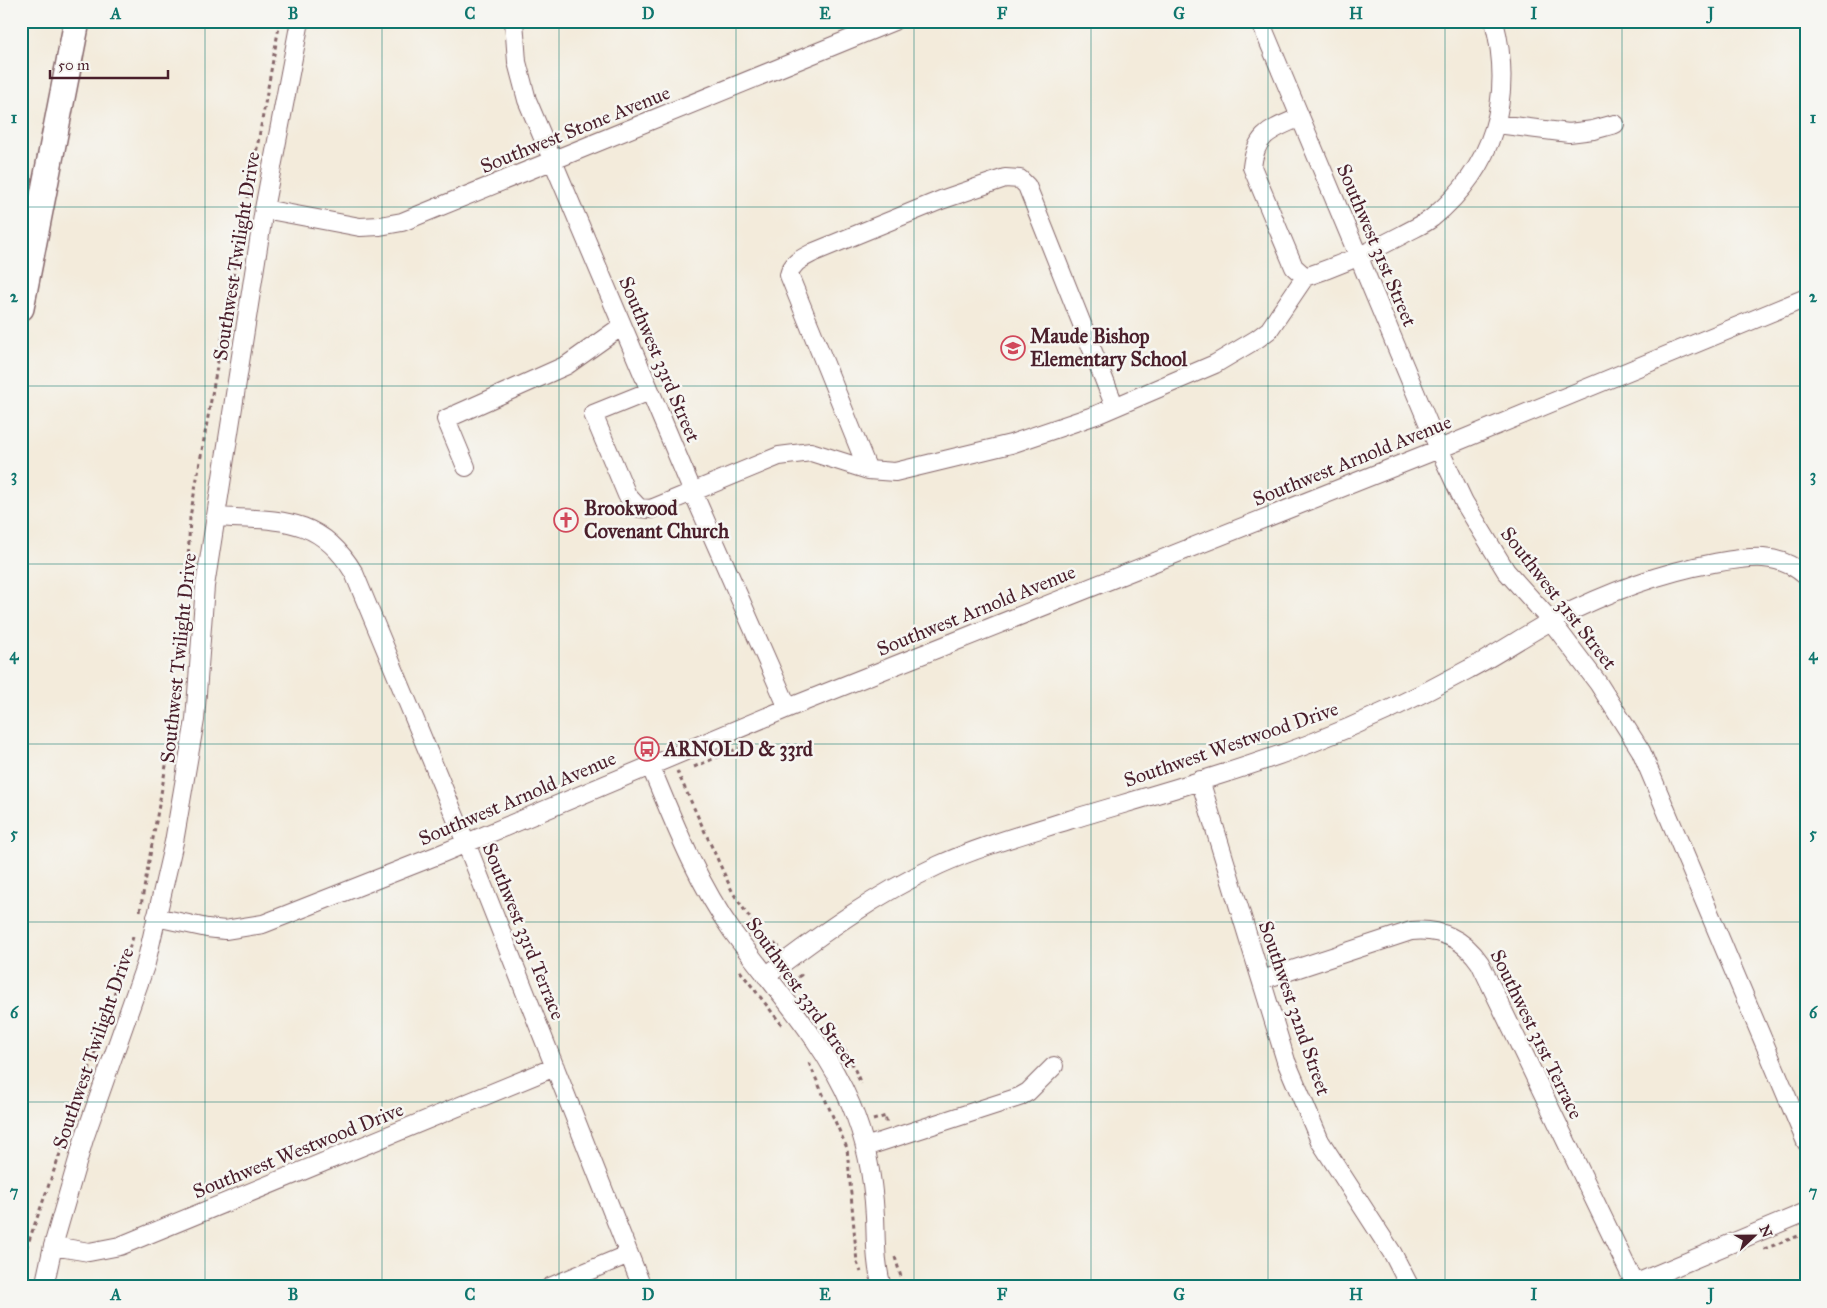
<svg xmlns="http://www.w3.org/2000/svg" width="1827" height="1308" font-family="'IM FELL Great Primer',serif">
<rect width="100%" height="100%" fill="#f6f6f2"/>
<filter id="ink" filterUnits="userSpaceOnUse"><feTurbulence type="fractalNoise" baseFrequency=".02" numOctaves="2"/><feDisplacementMap in="SourceGraphic" scale="10" xChannelSelector="R" yChannelSelector="G"/><feConvolveMatrix kernelMatrix="1 2 1 2 8 2 1 2 1" color-interpolation-filters="sRGB"/></filter>
<filter id="wash" filterUnits="userSpaceOnUse"><feTurbulence type="fractalNoise" baseFrequency=".0096" numOctaves="4" result="noise"/><feDisplacementMap in="SourceGraphic" scale="20" xChannelSelector="R" yChannelSelector="G"/><feGaussianBlur stdDeviation="1.12" result="paint"/><feColorMatrix in="noise" values="0 0 0 0 0 0 0 0 0 0 0 0 0 0 0 0 0 1.4 0 .05"/><feComposite in="paint" operator="in"/></filter>
<g filter="url(#wash)">
<rect width="100%" height="100%" fill="#f3ebdb"/>
</g>
<g filter="url(#ink)">
<g fill="none" stroke-linecap="round" stroke-linejoin="round">
<g stroke="#856669" stroke-width="20">
<path id="minor" d="M 514,21 L 517,62 L 527,100 L 692,490 L 788,708
M 1260,21 L 1439,449 L 1464,502 L 1506,571 L 1551,621 L 1598,683 L 1641,751 L 1806,1142
M 1300,117 C 1272,130 1256,132 1252,167 L 1294,267 L 1305,277 C 1339,266 1370,252 1402,235 C 1412,229 1423,225 1432,218 C 1494,167 1514,98 1494,21
M 1497,124 L 1569,133 L 1593,130 L 1615,124
M 264,209 L 360,227 L 380,226 L 402,222 L 894,21
M 650,391 L 593,414 L 627,495 L 639,508 L 651,509 L 779,456 L 811,452 L 868,470 L 895,472 L 1011,444 L 1096,415 L 1215,364 L 1257,339 L 1269,330 L 1305,277
M 466,467 L 446,419 L 567,365 L 622,326
M 868,470 L 789,275 C 792,262 803,258 814,252 L 941,200 L 1005,178 L 1020,179 L 1027,186 L 1115,407
M 216,517 C 277,521 319,514 354,573 L 466,843 L 642,1287
M 650,765 C 674,822 696,880 732,931 C 773,987 824,1040 851,1105 C 866,1140 873,1178 875,1216 C 876,1240 875,1263 882,1287
M 1200,780 L 1286,1061 L 1320,1141 L 1393,1254 L 1410,1287
M 156,917 L 207,928 L 225,930 L 263,924 L 438,855 L 788,708 L 1439,449 L 1806,298
M 766,976 C 821,934 876,894 939,865 C 981,846 1025,834 1069,820 C 1149,796 1230,774 1309,744 C 1363,723 1418,697 1469,669 C 1498,654 1525,635 1553,620 C 1604,594 1658,573 1714,563 C 1748,557 1778,551 1806,576
M 1262,980 L 1411,931 C 1440,928 1464,939 1480,963 L 1635,1284
M 865,1147 L 1019,1097 L 1028,1092 L 1054,1066
M 53,1246 L 89,1252 L 120,1246 L 555,1067
M 44,1287 L 53,1246 L 84,1139 L 146,963 L 174,842 L 195,720 L 205,586 L 264,209 L 300,21
M 550,1287 L 629,1254
M 1627,1287 L 1806,1212"/>
</g>
<g stroke="#856669" stroke-width="28">
<path id="highway" d="M 21,308 L 77,21"/>
</g>
<path stroke="#856669" stroke-width="3" stroke-dasharray="4 4" stroke-linecap="butt" d="M 248,198 L 280,21
M 187,585 L 190,517 L 245,211
M 694,767 L 739,748
M 677,771 L 733,893 L 770,948
M 140,911 L 179,693
M 767,951 L 777,943 L 779,947
M 740,971 L 782,1025
M 794,982 L 793,980 L 801,975 L 798,972
M 829,1029 L 849,1056 L 861,1084
M 809,1063 L 847,1148 L 857,1263 L 861,1272
M 84,1085 L 134,934
M 873,1120 L 886,1116 L 886,1123
M 1764,1249 L 1806,1233
M 895,1257 L 904,1287
M 21,1263 L 68,1131"/>
<use href="#minor" stroke="#fff" stroke-width="18"/>
<use href="#highway" stroke="#fff" stroke-width="25"/>
</g>
</g>
<path fill="none" stroke="#0f766e" stroke-width="1" stroke-opacity="0.55" d="M 205,21 L 205,1287M 382,21 L 382,1287M 559,21 L 559,1287M 736,21 L 736,1287M 914,21 L 914,1287M 1091,21 L 1091,1287M 1268,21 L 1268,1287M 1445,21 L 1445,1287M 1622,21 L 1622,1287M 21,207 L 1806,207M 21,386 L 1806,386M 21,564 L 1806,564M 21,744 L 1806,744M 21,922 L 1806,922M 21,1102 L 1806,1102"/>
<defs>
<g id="school-ring" transform="scale(1.25)"><circle r="9.5" fill="#f6f6f2" stroke="#d1495b" stroke-width="1.5"/><path d="M0-5L7-2L0 1L-7-2ZM-4 1L0 2.5L4 1V4Q0 6-4 4Z" fill="#d1495b"/></g>
<g id="church-ring" transform="scale(1.25)"><circle r="9.5" fill="#f6f6f2" stroke="#d1495b" stroke-width="1.5"/><path d="M-1.2-6h2.4v3.5h3.3v2.4h-3.3V6h-2.4V-.1h-3.3v-2.4h3.3Z" fill="#d1495b"/></g>
<g id="bus-ring" transform="scale(1.25)"><circle r="9.5" fill="#f6f6f2" stroke="#d1495b" stroke-width="1.5"/><path d="M-5-6H5V4H4V6H2V4H-2V6H-4V4H-5ZM-3.5-4V0h7V-4ZM-3.5 1.2v1.5H-2V1.2ZM2 1.2v1.5H3.5V1.2Z" fill="#d1495b"/></g>
</defs>
<g fill-rule="evenodd">
<use href="#school-ring" x="1013" y="348"/>
<use href="#church-ring" x="566" y="520"/>
<use href="#bus-ring" x="647" y="749"/>
</g>
<g text-anchor="middle" dominant-baseline="central" stroke-width="5" stroke-linejoin="round" paint-order="stroke">
<g font-size="20" fill="#4a1f2b" stroke="#f6f6f2">
<text transform="translate(575 129) rotate(-22)">Southwest Stone Avenue</text>
<text transform="translate(1377 245) rotate(67)">Southwest 31st Street</text>
<text transform="translate(236 256) rotate(-81)">Southwest Twilight Drive</text>
<text transform="translate(660 359) rotate(67)">Southwest 33rd Street</text>
<text transform="translate(1352 460) rotate(-22)">Southwest Arnold Avenue</text>
<text transform="translate(1559 598) rotate(52)">Southwest 31st Street</text>
<text transform="translate(976 610) rotate(-22)">Southwest Arnold Avenue</text>
<text transform="translate(178 658) rotate(-84)">Southwest Twilight Drive</text>
<text transform="translate(1231 744) rotate(-19)">Southwest Westwood Drive</text>
<text transform="translate(517 798) rotate(-23)">Southwest Arnold Avenue</text>
<text transform="translate(524 931) rotate(68)">Southwest 33rd Terrace</text>
<text transform="translate(802 992) rotate(55)">Southwest 33rd Street</text>
<text transform="translate(1295 1008) rotate(71)">Southwest 32nd Street</text>
<text transform="translate(1537 1034) rotate(64)">Southwest 31st Terrace</text>
<text transform="translate(93 1048) rotate(-71)">Southwest Twilight Drive</text>
<text transform="translate(298 1150) rotate(-22)">Southwest Westwood Drive</text>
</g>
<g font-size="20" font-weight="bold" fill="#4a1f2b" stroke="#f6f6f2" text-anchor="start">
<text x="1030" y="336">Maude Bishop<tspan x="1030" dy="23">Elementary School</tspan></text>
<text x="584" y="508">Brookwood<tspan x="584" dy="23">Covenant Church</tspan></text>
<text x="664" y="749">ARNOLD &amp; 33rd</text>
</g>
</g>
<rect width="1827" height="1308" fill="none" stroke="#f6f6f2" stroke-width="55"/>
<g transform="translate(1754 1236) rotate(68)" stroke="#f6f6f2" stroke-width="4" paint-order="stroke">
<path d="M0-4L9 19L0 12L-9 19Z" fill="#4a1f2b"/>
<text y="-8" font-size="14" font-weight="bold" text-anchor="middle" fill="#4a1f2b">N</text>
</g>
<path d="M50 70v8h118v-8" fill="none" stroke="#4a1f2b" stroke-width="2.5"/>
<text x="58" y="70" font-size="15" fill="#4a1f2b" stroke="#f6f6f2" stroke-width="4" paint-order="stroke">50 m</text>
<rect x="28" y="28" width="1772" height="1252" fill="none" stroke="#0f766e" stroke-width="2"/>
<g font-size="16" text-anchor="middle" font-weight="bold" fill="#0f766e">
<text x="116" y="19">A</text>
<text x="293" y="19">B</text>
<text x="470" y="19">C</text>
<text x="648" y="19">D</text>
<text x="825" y="19">E</text>
<text x="1002" y="19">F</text>
<text x="1179" y="19">G</text>
<text x="1356" y="19">H</text>
<text x="1534" y="19">I</text>
<text x="1711" y="19">J</text>
<text x="14" y="123">1</text>
<text x="1813" y="123">1</text>
<text x="14" y="302">2</text>
<text x="1813" y="302">2</text>
<text x="14" y="481">3</text>
<text x="1813" y="481">3</text>
<text x="14" y="660">4</text>
<text x="1813" y="660">4</text>
<text x="14" y="839">5</text>
<text x="1813" y="839">5</text>
<text x="14" y="1018">6</text>
<text x="1813" y="1018">6</text>
<text x="14" y="1197">7</text>
<text x="1813" y="1197">7</text>
<text x="116" y="1300">A</text>
<text x="293" y="1300">B</text>
<text x="470" y="1300">C</text>
<text x="648" y="1300">D</text>
<text x="825" y="1300">E</text>
<text x="1002" y="1300">F</text>
<text x="1179" y="1300">G</text>
<text x="1356" y="1300">H</text>
<text x="1534" y="1300">I</text>
<text x="1711" y="1300">J</text>
</g>
</svg>
